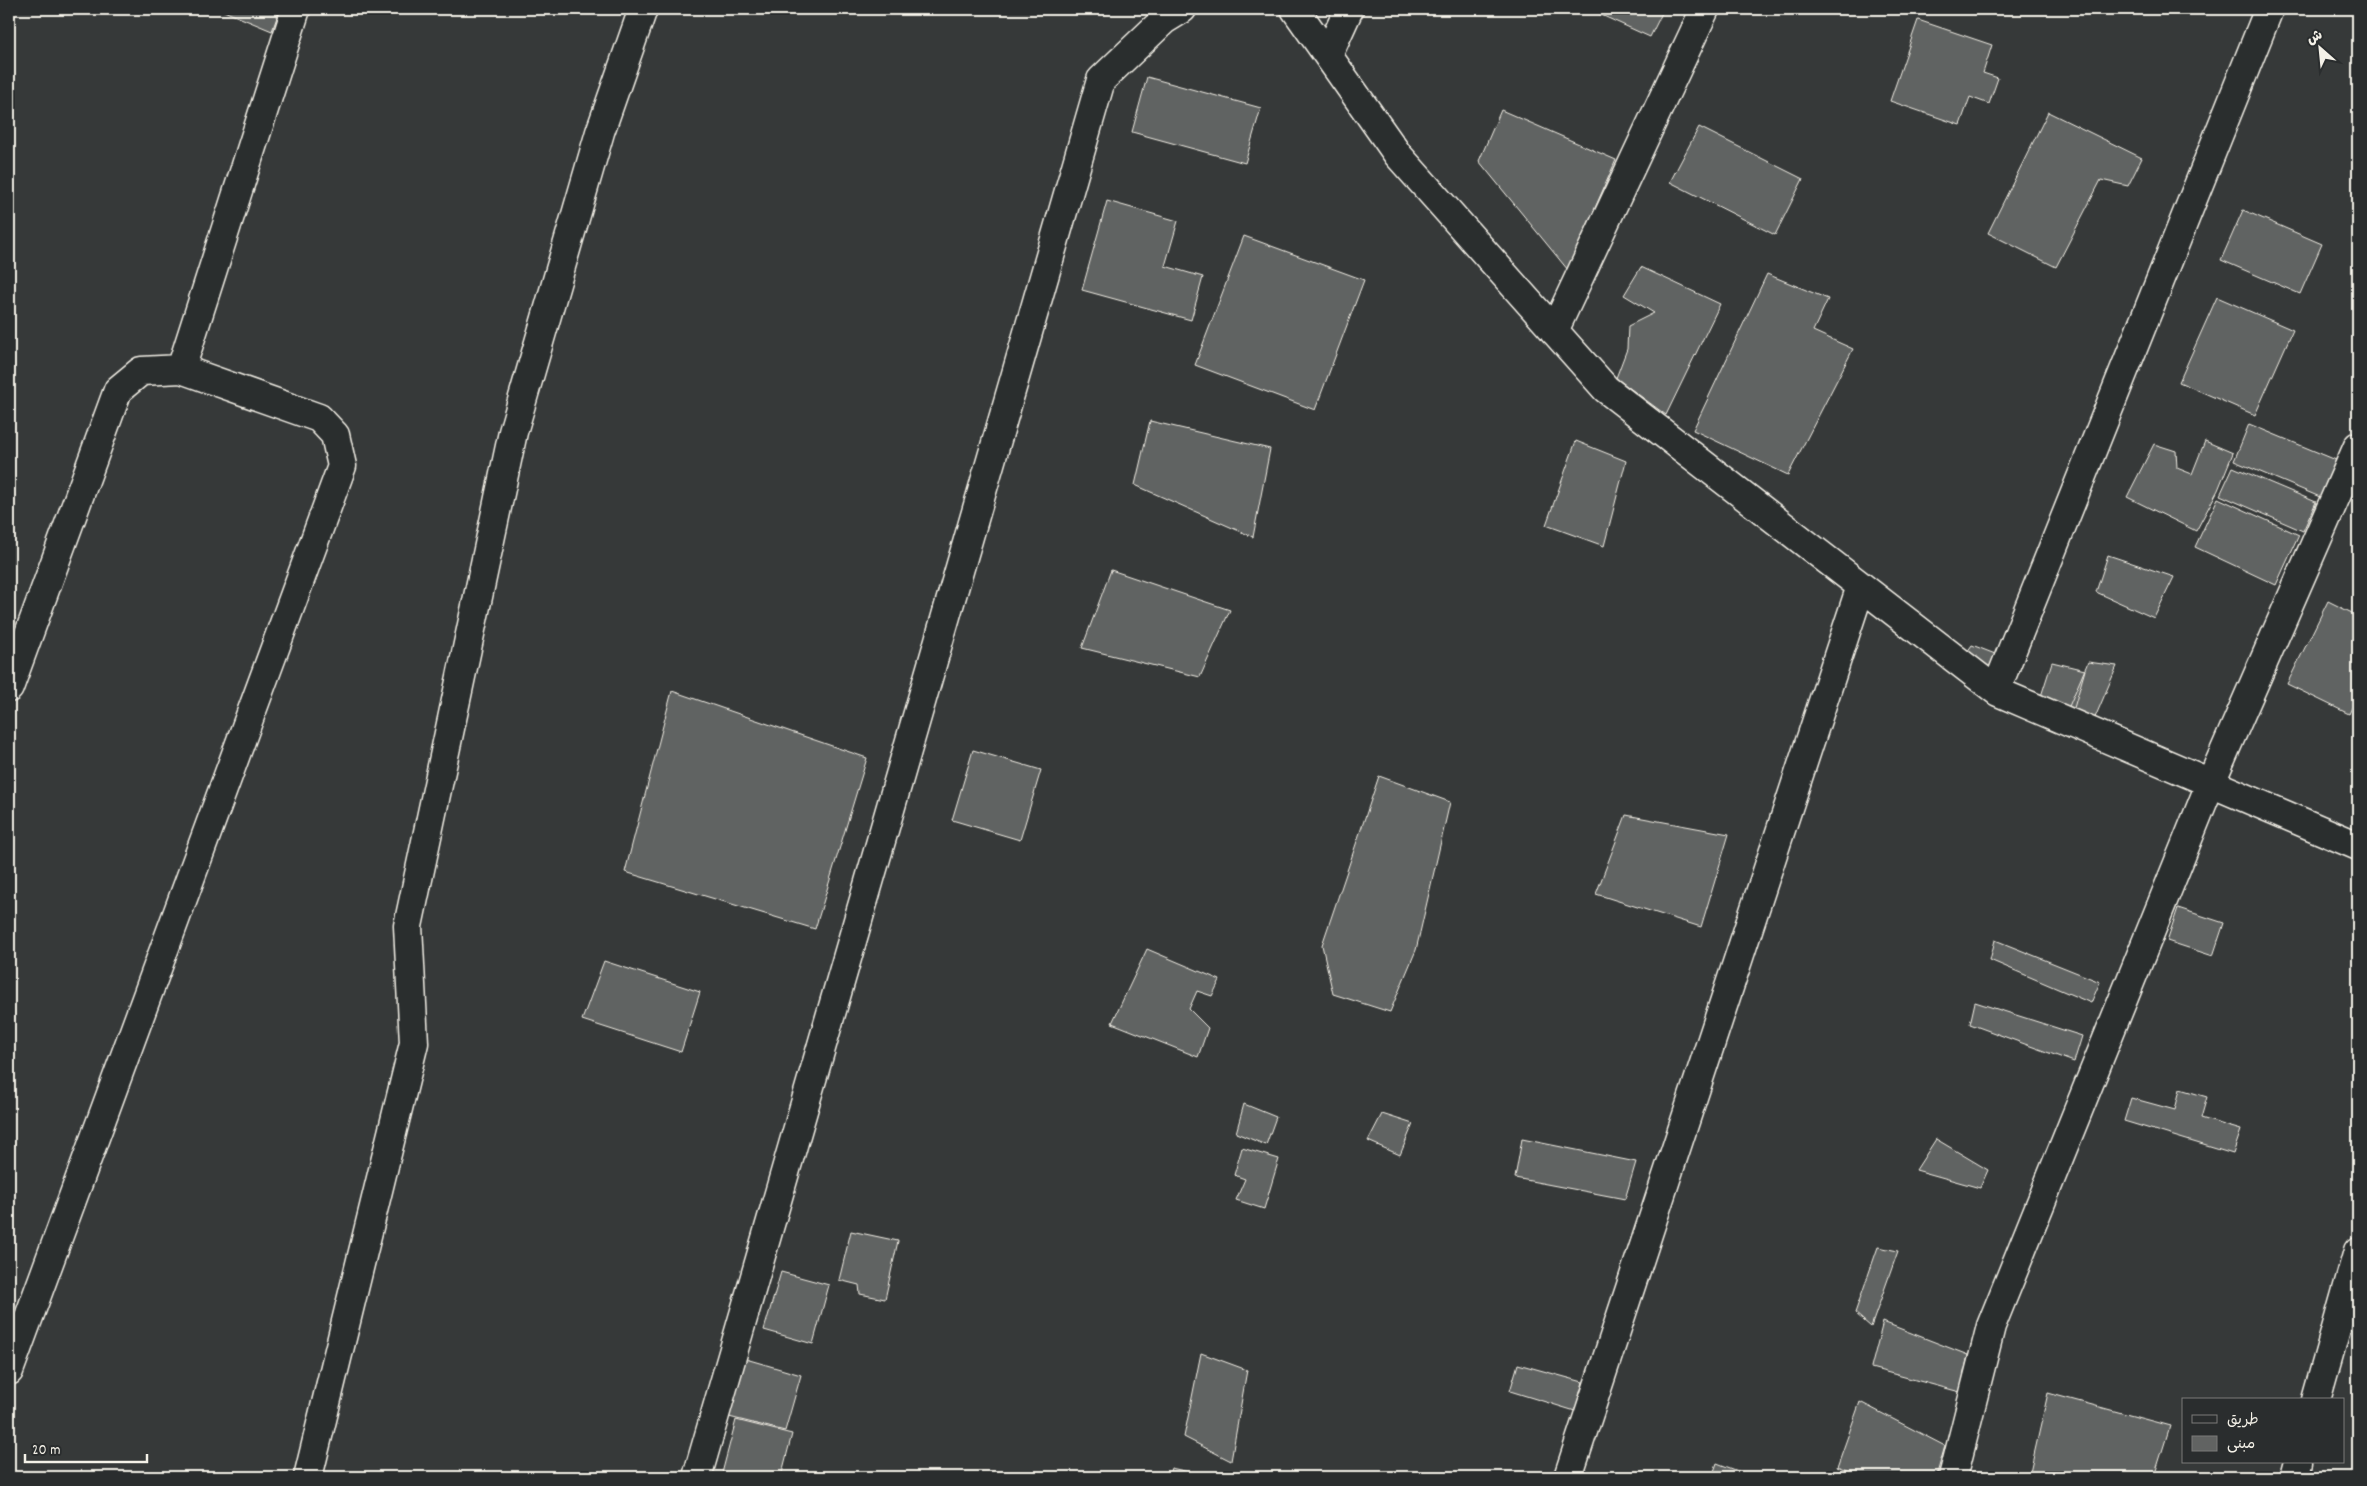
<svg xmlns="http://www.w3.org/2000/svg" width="2367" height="1486" font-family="Dekko,'Playpen Sans Arabic',sans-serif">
<rect width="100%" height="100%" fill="#363939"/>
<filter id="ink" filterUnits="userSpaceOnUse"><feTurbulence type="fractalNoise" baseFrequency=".02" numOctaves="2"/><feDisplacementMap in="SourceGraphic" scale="10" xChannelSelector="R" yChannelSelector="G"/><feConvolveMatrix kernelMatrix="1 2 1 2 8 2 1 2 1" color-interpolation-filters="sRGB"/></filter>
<g filter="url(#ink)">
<path fill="#616362" stroke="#f4f1e8" d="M 219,9 L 280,9 L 272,31 Z
M 1588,9 L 1664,9 L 1650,37 Z
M 1918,20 L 1992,45 L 1983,73 L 1998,78 L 1989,104 L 1970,97 L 1960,125 L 1890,101 Z
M 1147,77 L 1261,108 L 1245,163 L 1132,132 Z
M 1501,110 L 1616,160 L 1568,270 L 1479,161 Z
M 2048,112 L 2142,158 L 2128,186 L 2101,180 L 2056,267 L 1988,233 Z
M 1699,127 L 1803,179 L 1775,235 L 1670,182 Z
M 1107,201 L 1178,221 L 1165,266 L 1203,277 L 1191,320 L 1082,290 Z
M 2243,210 L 2322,244 L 2300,294 L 2221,260 Z
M 1244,236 L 1364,280 L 1315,410 L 1195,365 Z
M 1641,267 L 1720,304 L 1666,415 L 1616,378 L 1627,349 L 1628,326 L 1654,313 L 1624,295 Z
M 1767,274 L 1828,299 L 1813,331 L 1853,349 L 1788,475 L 1693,430 Z
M 2217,297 L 2293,330 L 2255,415 L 2179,382 Z
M 1150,421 L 1270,449 L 1253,537 L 1135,485 Z
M 2249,424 L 2336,460 L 2320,497 L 2234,461 Z
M 1576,441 L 1626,461 L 1604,546 L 1546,525 Z
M 2205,441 L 2233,453 L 2218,490 L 2196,531 L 2127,497 L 2154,444 L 2176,451 L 2177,468 L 2192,474 Z
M 2233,467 L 2316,502 L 2303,531 L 2220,495 Z
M 2218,498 L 2299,535 L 2276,585 L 2195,547 Z
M 2108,555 L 2174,577 L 2154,618 L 2096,592 Z
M 1111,570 L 1230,610 L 1200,677 L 1082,648 Z
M 2328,601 L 2358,616 L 2358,695 L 2349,714 L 2287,684 Z
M 1972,645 L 2008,659 L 1996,690 L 1960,662 Z
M 2052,662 L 2085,670 L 2067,732 L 2034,718 Z
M 2088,662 L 2117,666 L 2094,720 L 2067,711 Z
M 672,691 L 867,758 L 815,929 L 625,872 Z
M 973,750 L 1041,770 L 1020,840 L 952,820 Z
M 1379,776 L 1450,802 L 1416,950 L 1390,1012 L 1333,994 L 1322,945 Z
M 1626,815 L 1729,834 L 1701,927 L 1596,894 Z
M 2178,908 L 2224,923 L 2213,956 L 2167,941 Z
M 1995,940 L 2100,982 L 2091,1003 L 1990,960 Z
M 1147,949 L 1220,980 L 1212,996 L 1197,991 L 1189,1009 L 1208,1028 L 1198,1057 L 1112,1023 Z
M 604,961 L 700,992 L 681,1052 L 582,1020 Z
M 1975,1002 L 2082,1036 L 2074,1062 L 1970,1024 Z
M 2180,1089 L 2207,1097 L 2201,1118 L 2241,1130 L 2233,1154 L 2124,1121 L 2131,1098 L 2175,1110 Z
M 1244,1104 L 1276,1117 L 1266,1145 L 1236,1133 Z
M 1382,1114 L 1413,1124 L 1400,1155 L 1368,1141 Z
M 1522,1139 L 1636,1162 L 1625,1199 L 1515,1178 Z
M 1936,1139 L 1988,1170 L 1980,1188 L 1916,1170 Z
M 1242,1148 L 1279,1159 L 1264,1209 L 1236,1200 L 1245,1179 L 1234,1175 Z
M 851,1231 L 898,1241 L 885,1299 L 860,1294 L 859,1285 L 839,1280 Z
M 1878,1247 L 1898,1251 L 1871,1327 L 1855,1313 Z
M 781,1272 L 829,1285 L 813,1344 L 764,1330 Z
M 1883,1322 L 1968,1355 L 1960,1392 L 1871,1368 Z
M 1201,1353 L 1247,1370 L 1231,1461 L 1184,1437 Z
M 739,1357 L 801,1375 L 785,1431 L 721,1415 Z
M 1518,1364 L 1583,1382 L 1575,1411 L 1510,1391 Z
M 2048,1393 L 2170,1426 L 2154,1477 L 2029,1477 Z
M 1860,1402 L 1945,1446 L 1936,1477 L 1861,1477 L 1837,1467 Z
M 736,1420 L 792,1434 L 781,1477 L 721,1477 Z
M 1717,1463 L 1754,1477 L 1712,1477 Z
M 1171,1468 L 1211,1477 L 1168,1477 Z"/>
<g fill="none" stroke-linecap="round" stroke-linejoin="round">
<g stroke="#f4f1e8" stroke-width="31">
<path id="minor" d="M 1295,9 L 1398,155 L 1606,389 L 1998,692 L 2358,846
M 1328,55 L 1349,9
M 1554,331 L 1705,9
M 181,369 L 296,9
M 9,688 L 118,390 L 141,371 L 181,369 L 319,418 L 335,435 L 342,466 L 9,1371
M 1996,690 L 2269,9
M 2316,1400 L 2358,1251
M 308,1477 L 414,1043 L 408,926 L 513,432 L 600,132 L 643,9
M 697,1477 L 1101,80 L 1164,20 L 1182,9
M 1568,1477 L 1861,586
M 1953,1477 L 1991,1326 L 2211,782 L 2358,446
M 2294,1477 L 2298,1462"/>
</g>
<use href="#minor" stroke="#2a2d2e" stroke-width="28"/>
</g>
</g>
<rect width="2367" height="1486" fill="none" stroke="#2a2d2e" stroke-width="30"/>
<rect x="15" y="15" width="2337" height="1456" fill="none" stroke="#f4f1e8" stroke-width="2" filter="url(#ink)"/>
<rect x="2182" y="1398" width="162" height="65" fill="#2a2d2e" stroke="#7b7b78"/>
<rect x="2192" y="1415" width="25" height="8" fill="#2a2d2e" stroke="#7b7b78"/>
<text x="2227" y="1424" font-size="15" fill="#f4f1e8">طريق</text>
<rect x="2192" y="1436" width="25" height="15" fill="#616362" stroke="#7b7b78"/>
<text x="2227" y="1448" font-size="15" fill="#f4f1e8">مبنى</text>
<g transform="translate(2320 48) rotate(333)" stroke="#2a2d2e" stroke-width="4" paint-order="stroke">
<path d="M0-4L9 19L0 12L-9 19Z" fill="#f4f1e8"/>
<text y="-8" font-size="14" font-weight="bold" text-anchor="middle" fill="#f4f1e8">ش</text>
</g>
<path d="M25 1454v8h122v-8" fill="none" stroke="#f4f1e8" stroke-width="2.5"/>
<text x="32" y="1454" font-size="15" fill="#f4f1e8" stroke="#2a2d2e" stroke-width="4" paint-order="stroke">20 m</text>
</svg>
